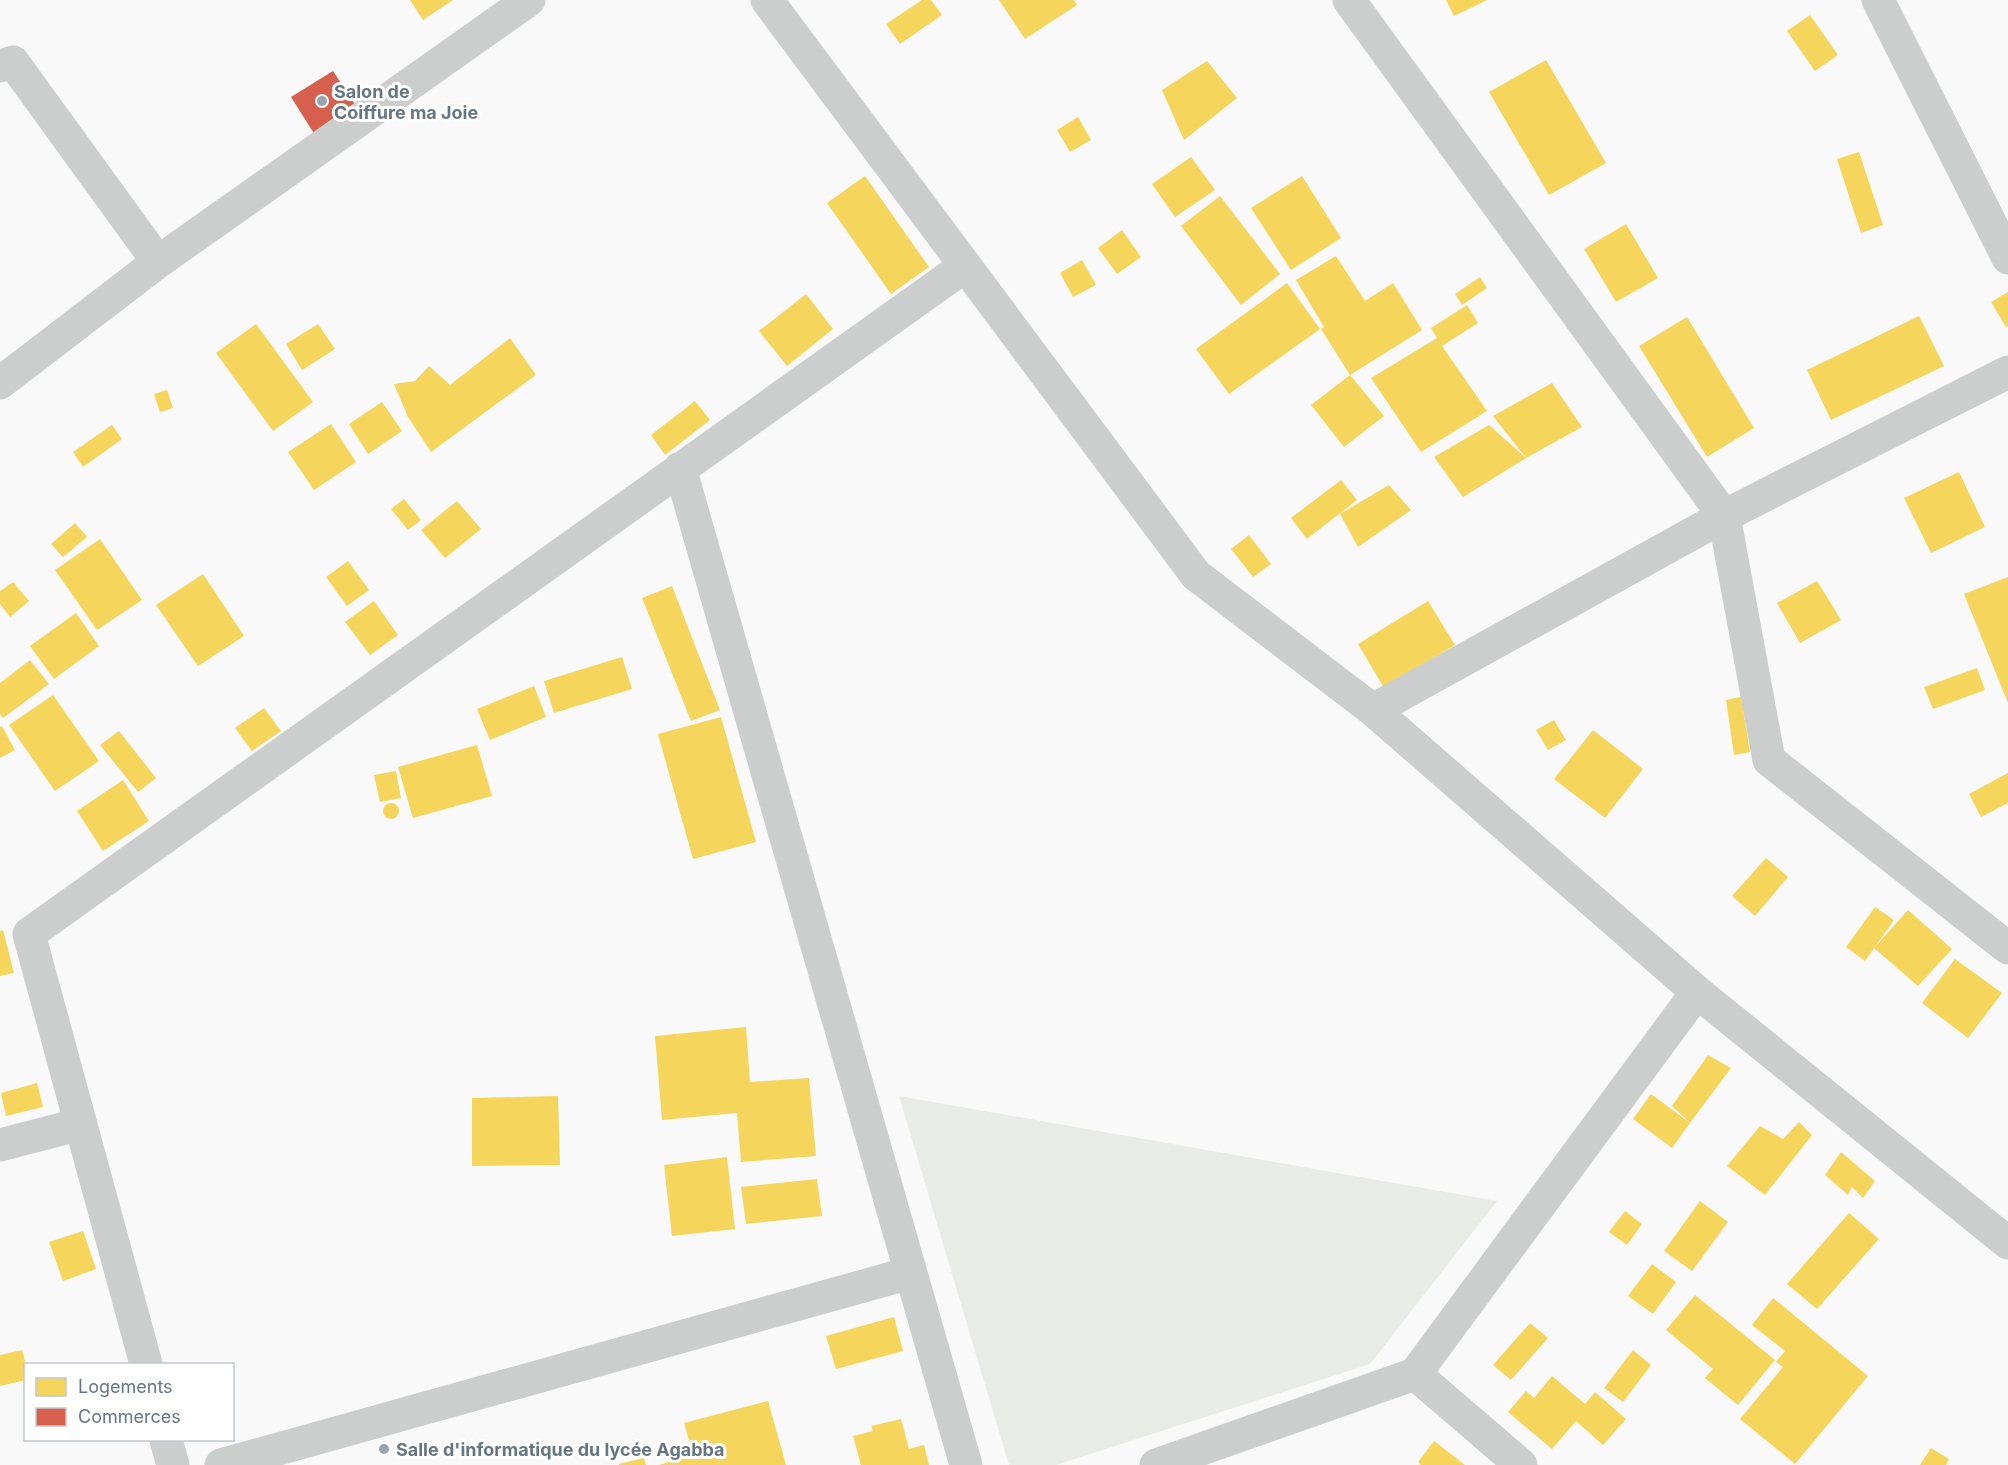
<svg xmlns="http://www.w3.org/2000/svg" width="2008" height="1465" font-family="Inter,sans-serif">
<rect width="100%" height="100%" fill="#f9f9f9"/>
<path fill="#e8ebe6" d="M 899,1096 L 1497,1201 L 1370,1364 L 1056,1465 L 1009,1465 Z"/>
<path fill="#f6d55c" d="M 410,0 L 453,0 L 423,20 Z
M 922,0 L 931,0 L 942,15 L 900,44 L 886,24 Z
M 999,0 L 1074,0 L 1077,5 L 1025,39 Z
M 1446,0 L 1487,0 L 1454,16 Z
M 1810,15 L 1838,55 L 1815,71 L 1787,31 Z
M 1546,60 L 1606,163 L 1549,195 L 1489,92 Z
M 1207,61 L 1237,98 L 1184,140 L 1162,90 Z
M 1078,117 L 1091,140 L 1070,152 L 1057,130 Z
M 1859,152 L 1883,225 L 1861,233 L 1837,159 Z
M 1191,157 L 1215,190 L 1175,217 L 1152,184 Z
M 865,176 L 929,267 L 891,294 L 827,203 Z
M 1302,176 L 1341,238 L 1291,270 L 1251,208 Z
M 1220,196 L 1280,274 L 1241,305 L 1181,226 Z
M 1626,224 L 1658,278 L 1616,302 L 1584,249 Z
M 1122,230 L 1141,257 L 1117,274 L 1098,248 Z
M 1336,256 L 1365,301 L 1393,283 L 1422,330 L 1350,375 L 1321,329 L 1324,327 L 1296,280 Z
M 1082,260 L 1096,285 L 1073,297 L 1060,273 Z
M 1480,277 L 1487,288 L 1462,305 L 1455,294 Z
M 1287,283 L 1320,329 L 1229,394 L 1196,349 Z
M 2008,292 L 2008,326 L 2006,327 L 1991,302 Z
M 806,294 L 833,329 L 787,366 L 759,331 Z
M 1467,305 L 1478,323 L 1442,346 L 1487,411 L 1421,452 L 1371,378 L 1437,338 L 1431,328 Z
M 1919,316 L 1944,366 L 1831,420 L 1807,370 Z
M 1687,317 L 1754,428 L 1707,457 L 1639,346 Z
M 256,324 L 313,402 L 273,431 L 216,353 Z
M 318,324 L 335,349 L 302,370 L 286,344 Z
M 510,338 L 536,375 L 431,452 L 408,417 L 394,384 L 415,381 L 429,366 L 450,385 Z
M 1350,375 L 1384,416 L 1344,447 L 1311,405 Z
M 1552,383 L 1582,427 L 1526,458 L 1463,497 L 1434,457 L 1489,425 L 1526,458 L 1493,416 Z
M 167,390 L 173,408 L 160,412 L 154,394 Z
M 695,401 L 710,420 L 665,455 L 651,435 Z
M 382,402 L 402,431 L 368,454 L 349,424 Z
M 331,424 L 356,462 L 314,490 L 288,452 Z
M 112,425 L 122,439 L 83,467 L 73,452 Z
M 1959,472 L 1985,527 L 1931,553 L 1904,498 Z
M 1341,480 L 1357,500 L 1307,539 L 1291,518 Z
M 1389,485 L 1411,510 L 1358,547 L 1340,514 Z
M 404,499 L 421,520 L 408,530 L 391,509 Z
M 457,501 L 481,529 L 445,558 L 421,530 Z
M 75,523 L 87,537 L 63,557 L 51,544 Z
M 1249,535 L 1271,564 L 1253,577 L 1231,549 Z
M 100,539 L 142,600 L 97,630 L 55,570 Z
M 348,561 L 369,590 L 347,606 L 326,577 Z
M 203,574 L 244,636 L 198,666 L 156,605 Z
M 2008,577 L 2008,703 L 1964,594 Z
M 1817,581 L 1841,620 L 1800,643 L 1777,603 Z
M 13,582 L 29,601 L 10,617 L 0,604 L 0,591 Z
M 672,586 L 720,710 L 691,721 L 642,598 Z
M 374,601 L 398,635 L 370,655 L 345,622 Z
M 1428,601 L 1455,645 L 1384,688 L 1358,644 Z
M 76,613 L 99,646 L 54,679 L 30,646 Z
M 622,657 L 632,689 L 554,713 L 544,681 Z
M 30,660 L 49,684 L 3,718 L 0,714 L 0,683 Z
M 1977,668 L 1985,690 L 1933,709 L 1924,687 Z
M 534,686 L 546,717 L 490,740 L 477,709 Z
M 53,695 L 99,761 L 55,791 L 9,725 Z
M 1741,697 L 1750,752 L 1734,755 L 1726,700 Z
M 264,708 L 281,731 L 252,751 L 235,728 Z
M 721,717 L 756,842 L 693,859 L 658,734 Z
M 1554,720 L 1566,740 L 1548,750 L 1536,730 Z
M 2,726 L 15,750 L 0,758 L 0,727 Z
M 1593,730 L 1643,769 L 1605,818 L 1554,779 Z
M 119,731 L 156,778 L 138,792 L 100,745 Z
M 477,745 L 492,796 L 413,818 L 398,767 Z
M 396,771 L 401,798 L 380,802 L 374,775 Z
M 2008,773 L 2008,803 L 1981,817 L 1969,794 Z
M 123,780 L 149,821 L 103,851 L 77,811 Z
M383 811a8 8 0 1 1 16 0a8 8 0 1 1-16 0Z
M 1766,858 L 1788,877 L 1755,916 L 1732,896 Z
M 1875,907 L 1894,920 L 1865,961 L 1846,947 Z
M 1908,910 L 1952,949 L 1918,986 L 1874,948 Z
M 3,930 L 14,973 L 0,976 L 0,931 Z
M 1955,959 L 2002,993 L 1968,1038 L 1922,1003 Z
M 746,1027 L 750,1082 L 809,1078 L 816,1156 L 741,1162 L 737,1113 L 662,1120 L 655,1036 Z
M 1708,1055 L 1731,1068 L 1690,1123 L 1672,1106 Z
M 37,1083 L 43,1107 L 6,1116 L 1,1093 Z
M 1651,1094 L 1690,1123 L 1672,1148 L 1633,1119 Z
M 558,1096 L 560,1165 L 472,1166 L 472,1098 Z
M 1799,1122 L 1812,1135 L 1765,1195 L 1727,1166 L 1760,1126 L 1783,1139 Z
M 1841,1152 L 1875,1181 L 1863,1198 L 1852,1187 L 1848,1195 L 1825,1175 Z
M 727,1157 L 735,1229 L 672,1236 L 664,1165 Z
M 817,1179 L 822,1216 L 746,1224 L 741,1187 Z
M 1700,1201 L 1728,1222 L 1692,1271 L 1664,1251 Z
M 1625,1211 L 1642,1224 L 1627,1245 L 1609,1232 Z
M 1849,1213 L 1879,1239 L 1817,1309 L 1787,1284 Z
M 83,1231 L 96,1269 L 63,1281 L 49,1242 Z
M 1652,1264 L 1676,1282 L 1653,1314 L 1628,1296 Z
M 1695,1295 L 1775,1360 L 1738,1405 L 1705,1378 L 1713,1369 L 1666,1330 Z
M 1773,1298 L 1868,1376 L 1795,1464 L 1740,1419 L 1783,1367 L 1776,1362 L 1785,1351 L 1752,1325 Z
M 894,1317 L 903,1351 L 836,1369 L 826,1336 Z
M 1530,1323 L 1548,1338 L 1511,1380 L 1493,1365 Z
M 22,1350 L 26,1365 L 26,1380 L 0,1386 L 0,1355 Z
M 1633,1350 L 1651,1365 L 1623,1402 L 1604,1388 Z
M 1552,1376 L 1585,1404 L 1595,1392 L 1626,1419 L 1603,1445 L 1576,1421 L 1552,1449 L 1508,1412 L 1526,1391 L 1534,1398 Z
M 768,1401 L 786,1465 L 659,1465 L 693,1455 L 684,1423 Z
M 901,1419 L 909,1449 L 924,1445 L 929,1465 L 861,1465 L 853,1436 L 873,1431 L 871,1426 Z
M 1434,1441 L 1465,1465 L 1421,1465 L 1418,1462 Z
M 1931,1448 L 1949,1459 L 1946,1465 L 1920,1465 Z
M 644,1458 L 646,1465 L 619,1465 L 619,1464 Z"/>
<path fill="#d6604d" d="M 333,71 L 358,109 L 315,135 L 291,97 Z"/>
<g fill="none" stroke-linecap="round" stroke-linejoin="round">
<path stroke="#cccece" stroke-width="33" d="M 767,0 L 1196,575 L 1373,710 L 1697,992 L 2008,1243
M 1349,0 L 1724,516 L 1769,760 L 2008,948
M 1878,0 L 2008,258
M 0,66 L 13,62 L 158,262
M 0,383 L 158,262 L 529,0
M 680,468 L 966,1465
M 1373,710 L 1724,516 L 2008,372
M 0,1145 L 81,1124
M 146,1364 L 29,934 L 965,266
M 1415,1374 L 1521,1465
M 166,1440 L 173,1465
M 221,1465 L 910,1273
M 1156,1465 L 1415,1374 L 1697,992"/>
</g>
<g fill="#99a4ac" stroke="#fff" stroke-width="2">
<circle cx="322" cy="101" r="6"/>
<circle cx="384" cy="1449" r="6"/>
</g>
<g text-anchor="middle" dominant-baseline="central" stroke-width="6" stroke-linejoin="round" paint-order="stroke">
<g font-size="18" font-weight="bold" fill="#657682" stroke="#fff" text-anchor="start">
<text x="334" y="91">Salon de<tspan x="334" dy="21">Coiffure ma Joie</tspan></text>
<text x="396" y="1449">Salle d'informatique du lycée Agabba</text>
</g>
</g>
<rect x="24" y="1363" width="210" height="78" fill="#ffffff" stroke="#c1c8cd" stroke-width="1.5"/>
<rect x="36" y="1378" width="30" height="18" fill="#f6d55c" stroke="#c1c8cd" stroke-width="1.5"/>
<text x="78" y="1393" font-size="18" fill="#657682">Logements</text>
<rect x="36" y="1408" width="30" height="18" fill="#d6604d" stroke="#c1c8cd" stroke-width="1.5"/>
<text x="78" y="1423" font-size="18" fill="#657682">Commerces</text>
</svg>
